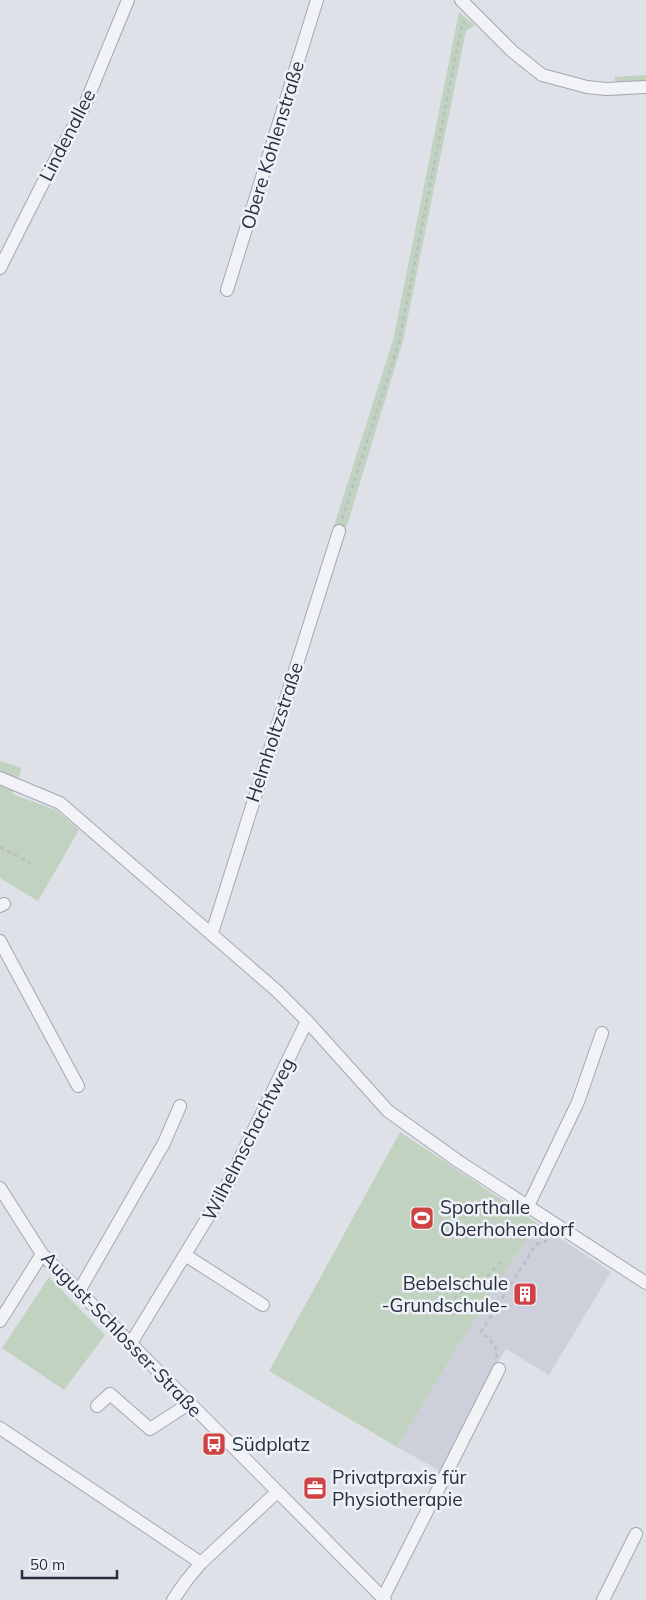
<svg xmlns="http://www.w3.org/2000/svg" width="646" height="1600" font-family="Mulish,sans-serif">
<rect width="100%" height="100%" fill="#dfe1e8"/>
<path fill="#cdd0da" d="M 537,1223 L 611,1272 L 549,1375 L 506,1349 L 488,1378 L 440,1471 L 397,1447 L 460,1343 Z"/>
<path fill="#c2d2c0" d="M 459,12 L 475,25 L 466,31 L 403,341 L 345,532 L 333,529 L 393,340 Z
M 646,75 L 646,93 L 615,96 L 615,77 Z
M 0,761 L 22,768 L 12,794 L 56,810 L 79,830 L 38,901 L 0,878 Z
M 400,1132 L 537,1223 L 460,1343 L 397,1447 L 269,1371 Z
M 49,1277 L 105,1335 L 64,1390 L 2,1348 Z"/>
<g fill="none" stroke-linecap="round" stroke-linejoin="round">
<g stroke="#a4a7b2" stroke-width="14">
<path id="minor" d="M 461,0 L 512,51 L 542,75 L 587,87 L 606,89 L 646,87
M 0,268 L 46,177 L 84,107 L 128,0
M 227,290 L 317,0
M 0,778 L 60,803 L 277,991 L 307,1021 L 388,1111 L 458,1161 L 646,1283
M 0,906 L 4,904
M 212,933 L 339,531
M 0,941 L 78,1086
M 0,1188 L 42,1254 L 385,1600
M 528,1206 L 578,1102 L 602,1033
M 185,1255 L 263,1305
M 79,1291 L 164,1143 L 180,1106
M 0,1321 L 42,1254
M 131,1343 L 225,1189 L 307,1021
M 97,1406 L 110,1394 L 150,1429 L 190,1403
M 0,1428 L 201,1563
M 383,1598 L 499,1369
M 173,1600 L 186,1581 L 201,1563 L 277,1492
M 603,1600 L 636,1534"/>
</g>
<path stroke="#b9bcc4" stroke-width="2.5" stroke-dasharray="4 4" stroke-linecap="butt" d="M 342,519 L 399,342 L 462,24 L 465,21
M 0,847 L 30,863
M 445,1311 L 448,1304 L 468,1286 L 485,1279 L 502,1260
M 497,1358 L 495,1345 L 481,1332 L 536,1244 L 545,1242 L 550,1234"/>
<use href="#minor" stroke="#f2f3f7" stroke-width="12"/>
</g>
<defs>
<g id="stadium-square" transform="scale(1.25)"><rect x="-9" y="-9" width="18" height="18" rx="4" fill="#cf4344" stroke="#eef1f6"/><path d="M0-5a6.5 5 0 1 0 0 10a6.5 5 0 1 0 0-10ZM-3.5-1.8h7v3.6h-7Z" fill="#fff"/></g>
<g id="building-square" transform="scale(1.25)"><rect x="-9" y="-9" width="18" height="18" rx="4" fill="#cf4344" stroke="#eef1f6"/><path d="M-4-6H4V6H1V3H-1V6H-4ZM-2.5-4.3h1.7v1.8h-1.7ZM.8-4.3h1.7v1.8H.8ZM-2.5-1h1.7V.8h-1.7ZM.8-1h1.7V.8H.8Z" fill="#fff"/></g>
<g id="bus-square" transform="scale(1.25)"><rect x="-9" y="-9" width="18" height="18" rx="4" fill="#cf4344" stroke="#eef1f6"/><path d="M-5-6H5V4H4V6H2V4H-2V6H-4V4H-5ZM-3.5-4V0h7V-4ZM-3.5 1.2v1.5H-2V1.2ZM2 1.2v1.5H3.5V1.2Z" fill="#fff"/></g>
<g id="office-square" transform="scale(1.25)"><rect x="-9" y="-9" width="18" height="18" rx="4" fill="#cf4344" stroke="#eef1f6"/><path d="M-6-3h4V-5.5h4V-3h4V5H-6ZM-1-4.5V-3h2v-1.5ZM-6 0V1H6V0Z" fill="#fff"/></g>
</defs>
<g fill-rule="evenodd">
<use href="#stadium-square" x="422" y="1218"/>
<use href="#building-square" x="525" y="1294"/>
<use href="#bus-square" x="214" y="1444"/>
<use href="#office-square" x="315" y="1488"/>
</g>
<g text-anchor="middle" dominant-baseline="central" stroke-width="5" stroke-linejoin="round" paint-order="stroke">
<g font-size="19" fill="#282d40" stroke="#eef1f6">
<text transform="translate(67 135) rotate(-63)">Lindenallee</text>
<text transform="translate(272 145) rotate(-73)">Obere Kohlenstraße</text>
<text transform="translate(274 732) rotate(-72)">Helmholtzstraße</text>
<text transform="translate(248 1139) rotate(-63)">Wilhelmschachtweg</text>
<text transform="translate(122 1334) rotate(46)">August-Schlosser-Straße</text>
</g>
<g font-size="19" fill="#282d40" stroke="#eef1f6" text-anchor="start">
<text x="440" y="1207">Sporthalle<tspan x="440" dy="22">Oberhohendorf</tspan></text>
<text x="508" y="1283" text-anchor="end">Bebelschule<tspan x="508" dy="22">-Grundschule-</tspan></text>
<text x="232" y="1444">Südplatz</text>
<text x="332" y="1477">Privatpraxis für<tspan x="332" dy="22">Physiotherapie</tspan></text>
</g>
</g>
<path d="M22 1570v8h95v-8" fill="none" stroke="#282d40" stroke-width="2.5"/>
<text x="30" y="1570" font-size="15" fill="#282d40" stroke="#eef1f6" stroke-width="4" paint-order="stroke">50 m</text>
</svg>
